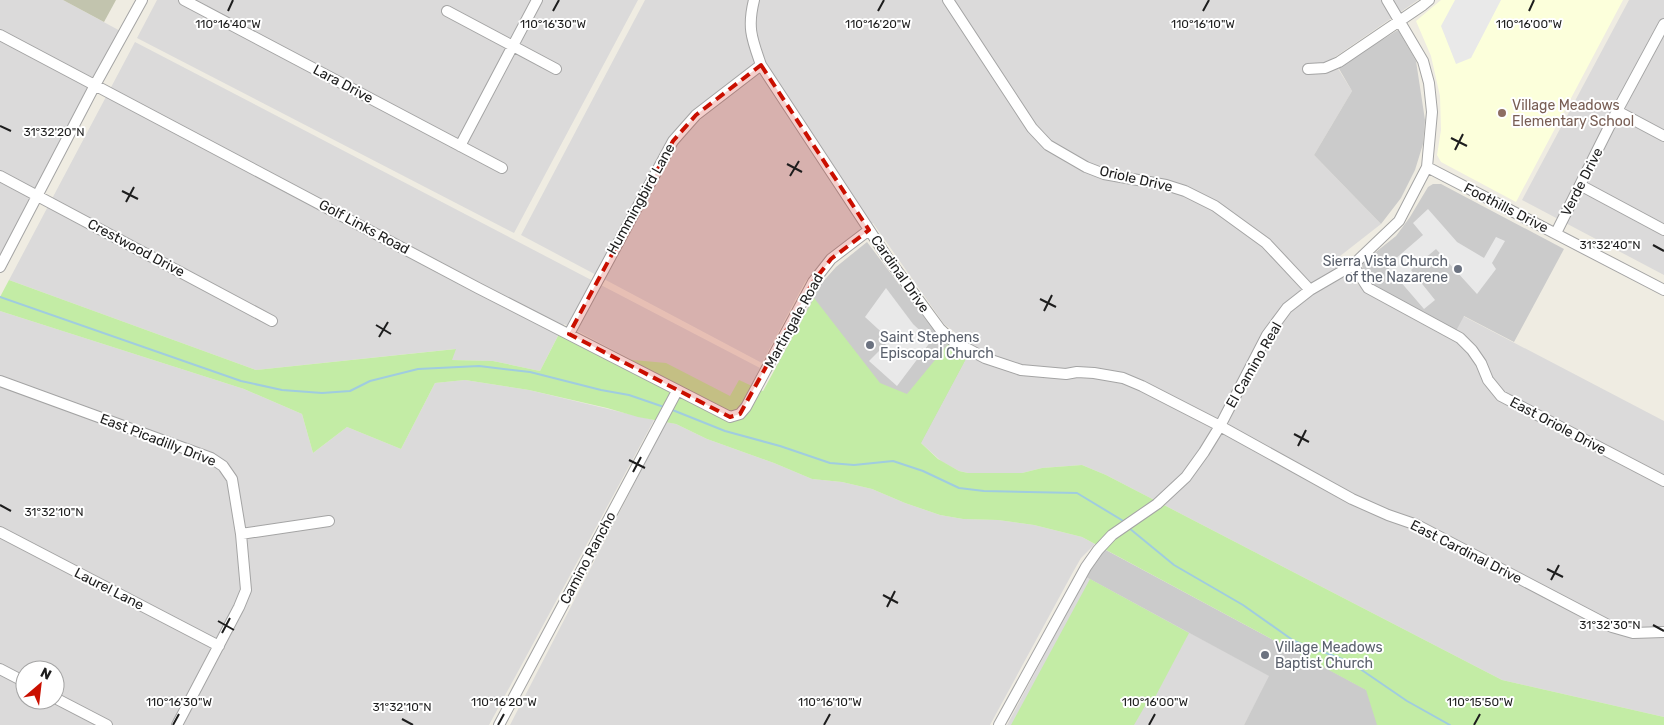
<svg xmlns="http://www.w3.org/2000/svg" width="1664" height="725" font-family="Rubik,sans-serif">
<rect width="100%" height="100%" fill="#efece2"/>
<path fill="#dbdada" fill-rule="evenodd" d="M 0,0 L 63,0 L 124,33 L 0,267 Z
M 157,0 L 638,0 L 514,233 L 137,38 Z
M 645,0 L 1418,0 L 1332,59 L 1352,91 L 1314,155 L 1381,224 L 1335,260 L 1348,276 L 1373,297 L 1452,339 L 1463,316 L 1664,421 L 1664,717 L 1502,680 L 1106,475 L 1082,465 L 1042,468 L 1022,473 L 968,473 L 959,471 L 941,461 L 921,443 L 973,346 L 944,324 L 873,223 L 827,256 L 805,282 L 762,363 L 521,235 Z
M 1629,0 L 1664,0 L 1664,275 L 1522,200 Z
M 135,42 L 760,368 L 742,404 L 730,412 L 564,324 L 540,371 L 493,361 L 451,360 L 455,349 L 256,370 L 9,280 Z
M 0,311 L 244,389 L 302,414 L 313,453 L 347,427 L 401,449 L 435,383 L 465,380 L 529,390 L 654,420 L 489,725 L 0,725 ZM 25,670 L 55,670 L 55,700 L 25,700 Z
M 666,422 L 676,424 L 707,439 L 774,463 L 812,479 L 842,482 L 872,489 L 905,503 L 940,515 L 963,519 L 998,520 L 1034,525 L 1082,537 L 1095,544 L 1081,558 L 1073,572 L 990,725 L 510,725 Z
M 1086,577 L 1270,676 L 1244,725 L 1007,725 Z"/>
<path fill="#fcffdb" d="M 1441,0 L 1623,0 L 1516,202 L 1441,162 L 1437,155 L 1441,130 L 1440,96 L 1431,56 L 1416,21 Z"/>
<path fill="#cbcbcb" d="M 1398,30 L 1416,61 L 1425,120 L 1423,144 L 1415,170 L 1401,198 L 1381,224 L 1314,155 L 1352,91 L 1338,67 Z
M 1433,184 L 1441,184 L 1564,249 L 1514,342 L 1464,316 L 1456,331 L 1372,286 L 1363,275 L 1362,263 L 1396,236 L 1410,217 L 1428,187 Z
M 867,242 L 936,333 L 967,357 L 921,443 L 775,369 L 820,285 L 836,267 Z
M 1104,549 L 1432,725 L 1244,725 L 1269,676 L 1086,577 L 1094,562 Z"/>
<path fill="#c2c4ae" d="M 63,0 L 116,0 L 104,22 Z"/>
<path fill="#c3eca5" d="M 9,280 L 256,370 L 456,349 L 452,360 L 493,361 L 540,371 L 559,334 L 622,359 L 666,363 L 730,396 L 739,380 L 763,391 L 814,298 L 880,383 L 907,394 L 949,343 L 967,357 L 921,443 L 938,459 L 959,471 L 968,473 L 1022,473 L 1042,468 L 1082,465 L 1106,475 L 1502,680 L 1664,717 L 1664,725 L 1377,725 L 1366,690 L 1082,537 L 1034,525 L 998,520 L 963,519 L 940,515 L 905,503 L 872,489 L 842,482 L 812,479 L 774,463 L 707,439 L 676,424 L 638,417 L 607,408 L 529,390 L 465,380 L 435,383 L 401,449 L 347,427 L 313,453 L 302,414 L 244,389 L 0,311 L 0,297 Z
M 1090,579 L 1189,633 L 1153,701 L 1149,699 L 1134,725 L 1011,725 Z"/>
<path fill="#e9e9e9" d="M 1455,0 L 1501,0 L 1471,58 L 1456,64 L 1441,26 Z
M 1428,209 L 1457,242 L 1484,258 L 1496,237 L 1505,241 L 1492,263 L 1496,269 L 1477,294 L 1436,249 L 1411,270 L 1435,300 L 1424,309 L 1387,266 L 1423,235 L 1413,223 Z
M 886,288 L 913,324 L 931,341 L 897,386 L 869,361 L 890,340 L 865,317 Z"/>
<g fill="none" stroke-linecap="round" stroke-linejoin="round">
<path stroke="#a0ccdf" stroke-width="2" d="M 0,297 L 241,381 L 282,390 L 322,393 L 350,391 L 370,381 L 418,369 L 479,366 L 530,372 L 601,390 L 629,395 L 664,407
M 670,409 L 725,431 L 780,446 L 830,463 L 854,465 L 893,461 L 923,471 L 959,488 L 984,491 L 1077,493 L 1125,522
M 1129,528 L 1174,565 L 1243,605 L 1294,641 L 1350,662 L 1407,701 L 1450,725"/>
<g stroke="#a4a4a4" stroke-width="12">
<path id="minor" d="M 184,0 L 502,168
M 754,0 C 747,28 752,39 761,65 L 887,257 L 940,329 L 953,341 L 985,358 L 1021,370 L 1066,374 L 1077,372 L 1094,373 L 1123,378 L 1142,386 L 1220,426 L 1352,499 L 1388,515 L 1417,525 L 1612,627 L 1633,633 L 1664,632
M 948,0 L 1032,128 L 1048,145 L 1086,167 L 1104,174 L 1166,185 L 1185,191 L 1215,206 L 1266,243 L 1310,290
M 447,11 L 556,69
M 0,35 L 478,288 L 730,417 L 740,414 L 746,407 L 813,282 L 831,259 L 869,230
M 1308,69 L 1325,68 L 1339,62 L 1423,5 L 1429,0
M 1617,111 L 1664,136
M 460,146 L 537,0
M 1427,167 L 1664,290
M 0,176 L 272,321
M 1580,185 L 1664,230
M 1556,233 L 1617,111 L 1664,24
M 1353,265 L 1368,288 L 1460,338 L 1472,350 L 1481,363 L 1488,380 L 1501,396 L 1664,481
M 0,267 L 95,85 L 142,0
M 569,334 L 673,141 L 696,115 L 761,65
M 0,381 L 211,458 L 223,466 L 232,479 L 241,534 L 246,590 L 239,607 L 177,725
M 0,532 L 219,646
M 241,534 L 329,521
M 0,669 L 25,682
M 55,698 L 107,725
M 499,725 L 677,391
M 999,725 L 1086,567 L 1098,550 L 1112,535 L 1157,504 L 1186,477 L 1204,452 L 1220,426 L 1267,335 L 1287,308 L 1310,290 L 1353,265 L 1399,221 L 1427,167 L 1432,112 L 1429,83 L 1423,61 L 1387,0"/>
</g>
<use href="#minor" stroke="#fff" stroke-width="10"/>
</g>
<path fill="#ca0f00" fill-opacity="0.2" stroke="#ca0f00" stroke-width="4" stroke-dasharray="10 6" stroke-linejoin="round" d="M 761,65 L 869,230 L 831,259 L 813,282 L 740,414 L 730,417 L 569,334 L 673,141 L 696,115 Z"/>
<path fill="none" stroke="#1d1d1d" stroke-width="2" d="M 228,11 L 233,0M 553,11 L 559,0M 878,11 L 884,0M 1203,11 L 1209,0M 1529,11 L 1534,0M 0,126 L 11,131M 1451,138 L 1467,146M 1455,150 L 1463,134M 787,164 L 802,172M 790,176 L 799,161M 122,191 L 138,199M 126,202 L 134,187M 1653,245 L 1664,251M 1040,299 L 1056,307M 1044,311 L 1052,295M 376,325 L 391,334M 379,337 L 388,322M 1294,434 L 1309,442M 1298,446 L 1306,430M 629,460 L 645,468M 633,472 L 641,457M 0,505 L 11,511M 1547,569 L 1563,577M 1551,580 L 1559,565M 883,595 L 898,603M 887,607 L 895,591M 218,621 L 234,630M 1653,625 L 1664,631M 222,633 L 230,618M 402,719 L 413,725M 173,725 L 179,714M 498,725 L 504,714M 824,725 L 830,714M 1149,725 L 1155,714M 1474,725 L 1480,714"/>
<circle fill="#8d6e63" stroke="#fff" stroke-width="2" cx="1502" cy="113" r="5"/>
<g fill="#6b7280" stroke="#fff" stroke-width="2">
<circle cx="1458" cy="269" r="5"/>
<circle cx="870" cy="345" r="5"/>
<circle cx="1265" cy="655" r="5"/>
</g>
<g text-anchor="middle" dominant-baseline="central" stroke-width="4" stroke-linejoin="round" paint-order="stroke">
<g font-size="14" fill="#1d1d1d" stroke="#fff">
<text transform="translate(343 84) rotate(28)">Lara Drive</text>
<text transform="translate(1136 179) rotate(13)">Oriole Drive</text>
<text transform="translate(1582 182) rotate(-63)">Verde Drive</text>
<text transform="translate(641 199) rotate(-61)">Hummingbird Lane</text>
<text transform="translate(1506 208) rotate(27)">Foothills Drive</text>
<text transform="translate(364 227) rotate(28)">Golf Links Road</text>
<text transform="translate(136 248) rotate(28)">Crestwood Drive</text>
<text transform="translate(900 274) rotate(55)">Cardinal Drive</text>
<text transform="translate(794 321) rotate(-61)">Martingale Road</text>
<text transform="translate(1254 365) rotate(-60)">El Camino Real</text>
<text transform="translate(1558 426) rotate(28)">East Oriole Drive</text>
<text transform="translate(158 440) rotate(21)">East Picadilly Drive</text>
<text transform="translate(1466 552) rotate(27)">East Cardinal Drive</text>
<text transform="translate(588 558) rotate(-62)">Camino Rancho</text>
<text transform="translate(109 589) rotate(27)">Laurel Lane</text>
</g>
<g font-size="14" fill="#785e54" stroke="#fff" text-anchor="start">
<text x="1512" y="105">Village Meadows<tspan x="1512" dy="16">Elementary School</tspan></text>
</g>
<g font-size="14" fill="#5b616d" stroke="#fff" text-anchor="start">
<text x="1448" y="261" text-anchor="end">Sierra Vista Church<tspan x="1448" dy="16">of the Nazarene</tspan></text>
<text x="880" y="337">Saint Stephens<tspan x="880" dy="16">Episcopal Church</tspan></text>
<text x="1275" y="647">Village Meadows<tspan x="1275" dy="16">Baptist Church</tspan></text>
</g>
</g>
<g font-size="12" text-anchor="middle" fill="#1d1d1d" stroke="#fff" stroke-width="4" stroke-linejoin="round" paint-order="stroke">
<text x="228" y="28">110°16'40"W</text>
<text x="553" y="28">110°16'30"W</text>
<text x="878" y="28">110°16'20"W</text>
<text x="1203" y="28">110°16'10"W</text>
<text x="1529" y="28">110°16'00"W</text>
<text x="54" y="136">31°32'20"N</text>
<text x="1610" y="249">31°32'40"N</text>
<text x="54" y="516">31°32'10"N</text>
<text x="1610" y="629">31°32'30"N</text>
<text x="179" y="706">110°16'30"W</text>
<text x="504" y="706">110°16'20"W</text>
<text x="830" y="706">110°16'10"W</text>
<text x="1155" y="706">110°16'00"W</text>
<text x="1480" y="706">110°15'50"W</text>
<text x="402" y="711">31°32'10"N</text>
</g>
<g transform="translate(40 685) rotate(28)"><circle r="24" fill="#ffffff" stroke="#a5a5a5"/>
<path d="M0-4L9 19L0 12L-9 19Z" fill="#ca0f00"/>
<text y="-8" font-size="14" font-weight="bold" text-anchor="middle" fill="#1d1d1d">N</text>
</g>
</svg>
